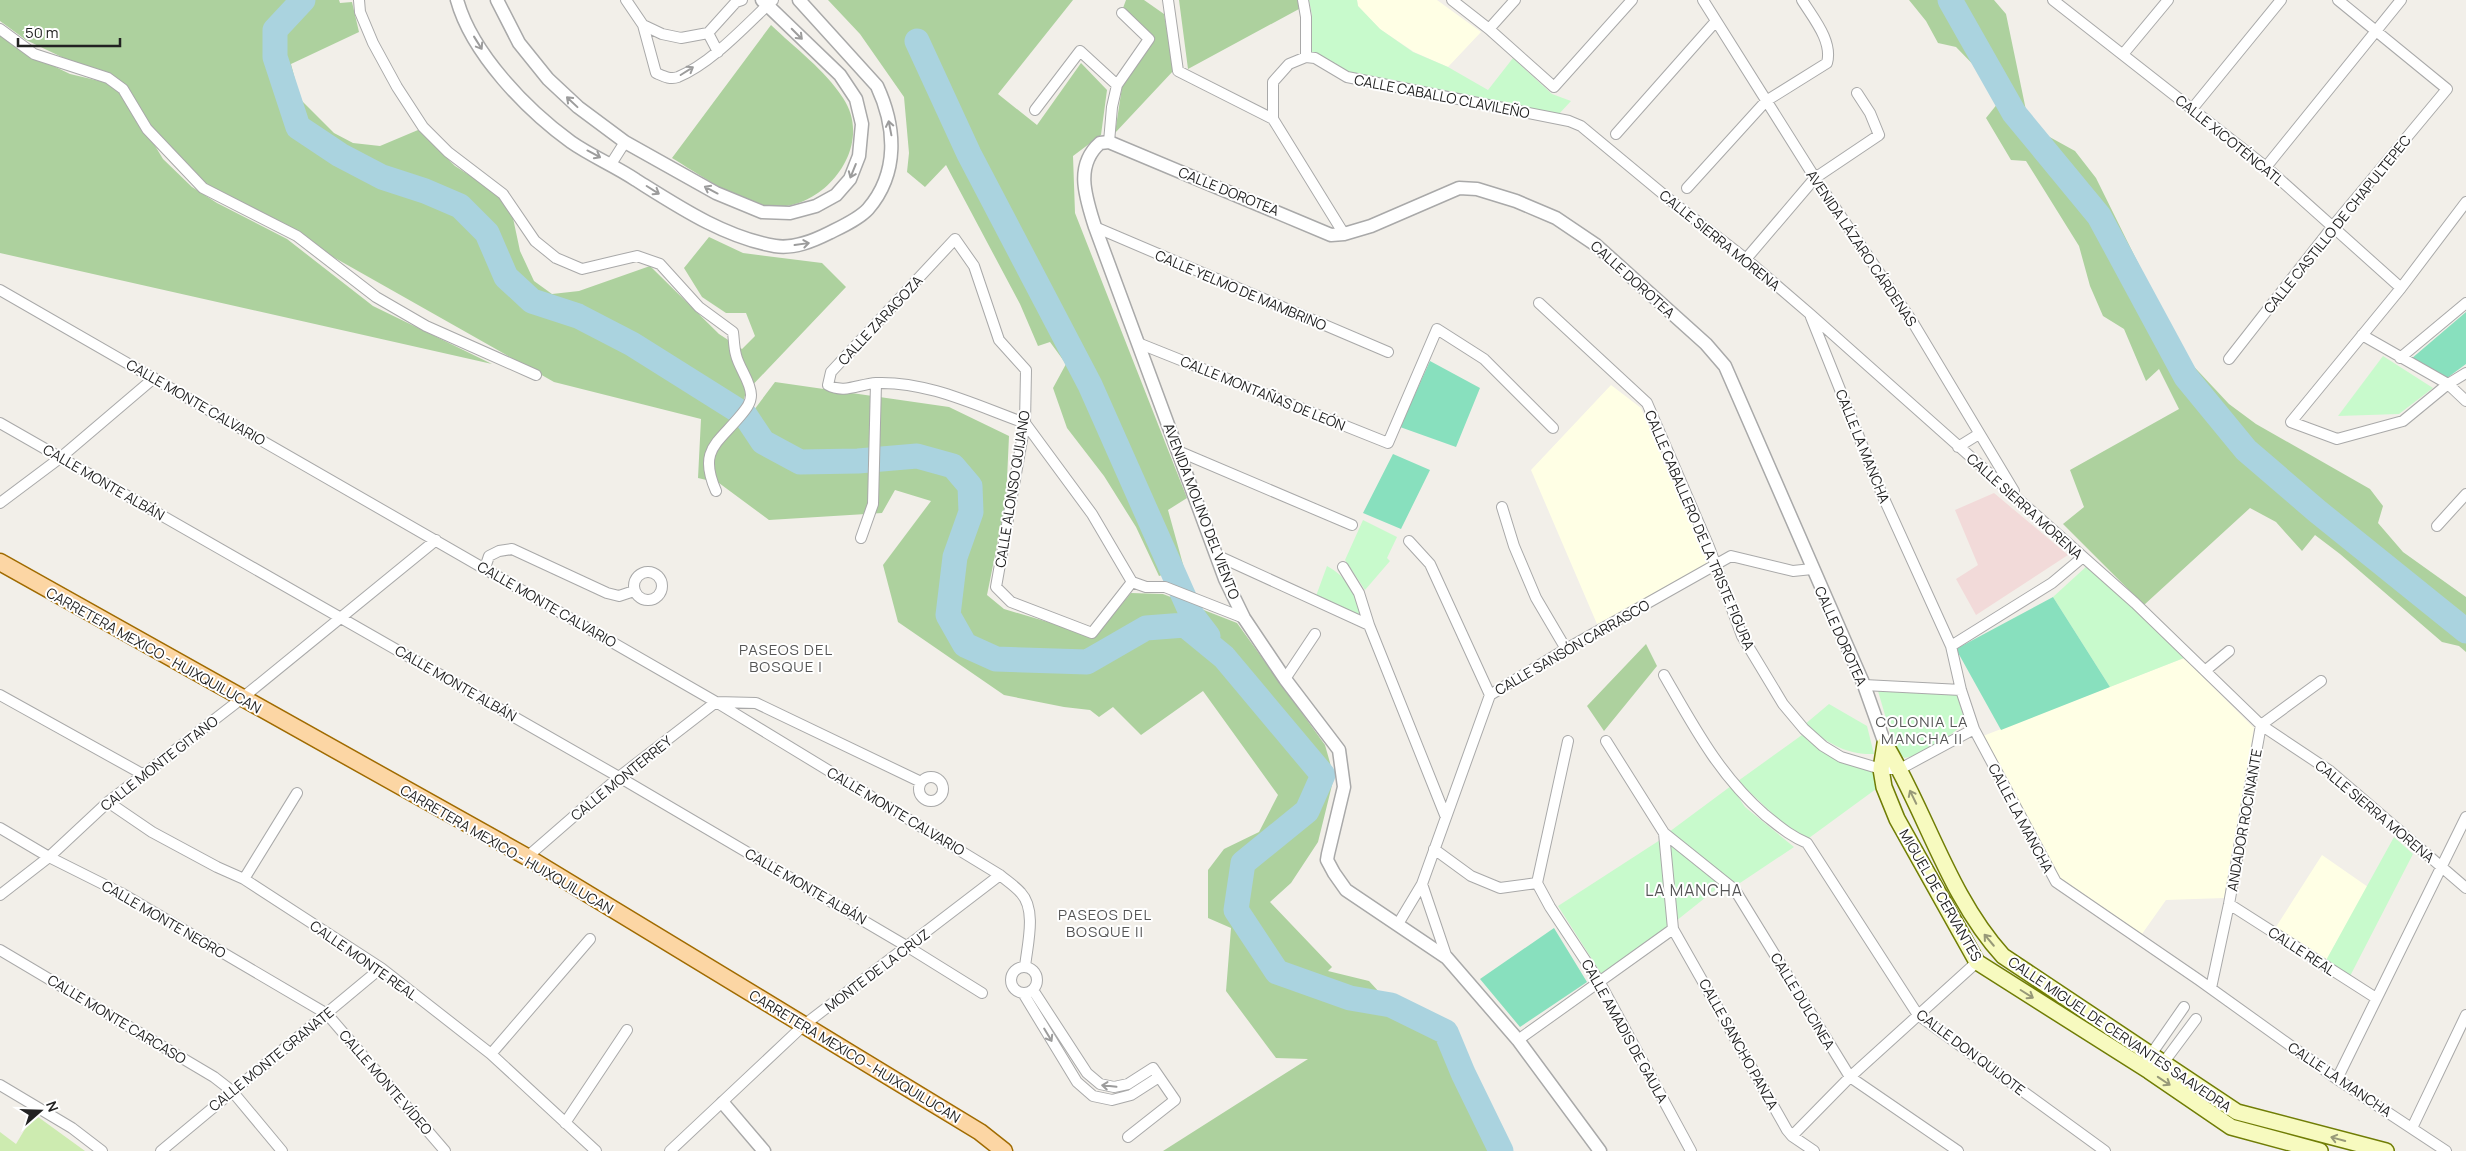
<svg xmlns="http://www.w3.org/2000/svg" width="2466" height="1151" font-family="Manrope,sans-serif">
<rect width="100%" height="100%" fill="#f2efe9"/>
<path fill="#f2dad9" d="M 1994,493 L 2068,555 L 1976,615 L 1956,579 L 1978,565 L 1955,510 Z"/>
<path fill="#ffffe5" d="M 1357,0 L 1437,0 L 1481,32 L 1448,67 L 1414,52 L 1380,29 L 1358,6 Z
M 1611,385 L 1641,408 L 1710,564 L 1597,624 L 1531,470 Z
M 2184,658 L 2254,728 L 2224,898 L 2166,900 L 2142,934 L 2058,876 L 1983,736 Z
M 2322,855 L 2368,887 L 2324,964 L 2274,930 Z"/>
<path fill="#cdebb0" d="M 34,1114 L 85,1151 L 0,1151 L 0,1132 L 16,1144 Z"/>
<path fill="#add19e" d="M 0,0 L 339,0 L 340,3 L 352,2 L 359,32 L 291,64 L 300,99 L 334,133 L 353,143 L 380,146 L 418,130 L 455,166 L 497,193 L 513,218 L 520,251 L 534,281 L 552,294 L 579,291 L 650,266 L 719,334 L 742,349 L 755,336 L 746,313 L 726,313 L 702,297 L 684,268 L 709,237 L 743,253 L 822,263 L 846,287 L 746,392 L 744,399 L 751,414 L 775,382 L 949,407 L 1009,436 L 1006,501 L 987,595 L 1004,609 L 1095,636 L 1131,593 L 1163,594 L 1237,623 L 1325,745 L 1334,777 L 1318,842 L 1291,883 L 1270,902 L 1332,967 L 1328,971 L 1369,981 L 1391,1005 L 1446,1032 L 1488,1127 L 1501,1151 L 1163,1151 L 1308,1059 L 1276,1058 L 1226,991 L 1231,928 L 1208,918 L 1208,870 L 1224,849 L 1259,832 L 1278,795 L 1203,691 L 1141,735 L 1113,707 L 1099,717 L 1090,710 L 1064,707 L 1004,695 L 898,622 L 883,565 L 931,501 L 895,490 L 882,513 L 769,520 L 719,483 L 698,478 L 701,419 L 554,382 L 206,185 L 172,151 L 107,72 L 68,60 L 26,40 L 0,21 Z
M 828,0 L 1073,0 L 998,94 L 1037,125 L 1081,63 L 1107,90 L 1101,135 L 1073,156 L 1075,213 L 1187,498 L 1168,510 L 1184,568 L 1159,576 L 1136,527 L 1104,476 L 1067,428 L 1053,388 L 1066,364 L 1050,342 L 1038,346 L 1020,304 L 946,165 L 925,187 L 907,172 L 909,153 L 904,97 L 860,34 Z
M 1126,0 L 1144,0 L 1164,14 L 1174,70 L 1115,133 L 1122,87 L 1152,38 L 1123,8 Z
M 1179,0 L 1298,0 L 1299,9 L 1188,69 Z
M 1909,0 L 1994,0 L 2006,14 L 2027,115 L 2046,135 L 2075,151 L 2096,178 L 2184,356 L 2229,404 L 2256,424 L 2370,489 L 2383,506 L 2378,523 L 2403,552 L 2466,597 L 2466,652 L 2459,646 L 2442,642 L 2340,554 L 2315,535 L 2302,551 L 2276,522 L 2250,508 L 2144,605 L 2063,524 L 2084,507 L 2070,470 L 2179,409 L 2159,369 L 2146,381 L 2124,329 L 2103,316 L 2090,286 L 2079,246 L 2026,161 L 2011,160 L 1986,118 L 1998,103 L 1990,82 L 1956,47 L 1938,43 L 1926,21 Z
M 771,25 C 795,48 825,70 843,98 C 877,148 819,218 763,205 C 733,198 698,174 672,158 Z
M 0,33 L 31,55 L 70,74 L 108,83 L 128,101 L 163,159 L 192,187 L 217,203 L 287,239 L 373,306 L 492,364 L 0,253 Z
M 1646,644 L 1657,666 L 1604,731 L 1587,706 Z"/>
<path fill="#c8facc" d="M 1309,0 L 1357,0 L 1358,6 L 1380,29 L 1413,52 L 1448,67 L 1488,90 L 1513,58 L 1552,94 L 1571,101 L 1559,114 L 1345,72 L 1310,52 L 1312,15 Z
M 2383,356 L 2433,388 L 2399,414 L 2338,416 Z
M 1363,520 L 1397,537 L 1387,558 L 1390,561 L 1365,590 L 1345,560 Z
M 2088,565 L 2184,658 L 2110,687 L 2053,597 Z
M 1327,566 C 1348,577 1356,595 1361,617 L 1316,596 Z
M 1878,691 L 1957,693 L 1965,723 C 1948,737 1925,755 1904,758 L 1894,746 Z
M 1829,704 L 1867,726 L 1874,754 C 1844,755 1828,742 1804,725 Z
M 1802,735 C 1826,753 1850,764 1878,774 L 1876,789 L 1809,838 L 1793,833 L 1738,781 Z
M 1731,786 L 1745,807 L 1794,847 L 1737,885 L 1669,832 Z
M 2394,837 L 2413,854 L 2348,980 L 2324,964 Z
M 1660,840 L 1668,927 L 1602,975 L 1558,906 Z
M 1669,841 L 1725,882 L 1676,921 Z"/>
<path fill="#88e0be" d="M 2466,312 L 2466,364 L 2447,378 L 2411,359 Z
M 1430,361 L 1480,388 L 1456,447 L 1400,427 Z
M 1393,454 L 1430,470 L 1401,529 L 1363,513 Z
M 2053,597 L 2110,687 L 2001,730 L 1956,649 Z
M 1554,928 L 1587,982 L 1520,1027 L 1480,979 Z"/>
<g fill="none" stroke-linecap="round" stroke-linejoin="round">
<path stroke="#aad3df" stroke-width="25" d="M 303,0 L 275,30 L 275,57 L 298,127 L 340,155 L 382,177 L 425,191 L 460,206 L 487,233 L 506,277 L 532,301 L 578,316 L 632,344 L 745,415 L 763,442 L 800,462 L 858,461 L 917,456 L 953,466 L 970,486 L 971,512 L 955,557 L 948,615 L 965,645 L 996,659 L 1087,662 L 1146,628 L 1185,625 L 1224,657 L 1323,775 L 1307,811 L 1243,863 L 1236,910 L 1277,972 L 1350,998 L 1391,1005 L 1446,1032 L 1463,1073 L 1501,1151
M 1950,0 L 2014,113 L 2099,216 L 2186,377 L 2246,450 L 2317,511 L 2466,631
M 917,41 L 969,154 L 1090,385 L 1192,615 L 1208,636"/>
<g stroke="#a9a9a9" stroke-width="12">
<path id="minor" d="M 359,0 L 360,12 L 373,43 L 397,87 L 423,127 L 448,152 L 503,194 L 535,241 L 556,258 L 582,269 L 637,256 L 660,264 L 699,307 L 733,332 C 734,340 734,348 736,355 C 739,368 751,382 751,395 C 751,403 746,409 741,415 C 717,444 698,450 716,491
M 626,0 L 643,25 L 656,73 C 663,76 670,80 678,77 C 712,63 746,25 773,0
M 1168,0 L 1178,71 L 1273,119
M 1303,0 L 1306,17 L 1306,57
M 1452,0 L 1489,29 L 1554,87 L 1632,0
M 1703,0 L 1815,178 L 1912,321 L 2014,491
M 2053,0 L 2266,167 L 2401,288
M 643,25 L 662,34 L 681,38 L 708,33 L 736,2 L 742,0
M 0,29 L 34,54 L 108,78 L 123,89 L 147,129 L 203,188 L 297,236 L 376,297 L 426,326 L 536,375
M 1489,29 L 1515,0
M 708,33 L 718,52
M 2124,53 L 2168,0
M 2192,109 L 2281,0
M 1035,110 L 1080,51 L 1117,85
M 1616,134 L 1716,21
M 1109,142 L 1112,107 L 1117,85 L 1149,39 L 1122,13
M 611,164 L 625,142
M 2266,167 L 2401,0
M 1687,188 L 1766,101 L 1827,63 C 1833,41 1813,18 1802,0
M 2466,202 L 2401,288 L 2291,422 L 2337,439 L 2403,421 L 2448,384 L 2466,373
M 1095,227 L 1388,352
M 1344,234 L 1273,119 L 1273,82 L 1289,64 L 1306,57 L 1315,58 L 1347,77 L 1569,121 L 1581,126 L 1675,204 L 1746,259 L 1810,314 L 2135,603 L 2261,725 L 2330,771 L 2466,888
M 1746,259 L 1815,178 L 1879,135 L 1870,113 L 1857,93
M 0,290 L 716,702 L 1000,875 C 1007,881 1015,886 1021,893 C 1037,910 1027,946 1025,967
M 1539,303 L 1647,403 L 1709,547 L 1742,636 L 1783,704 L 1804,729 L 1823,746 L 1841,757 L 1881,769 L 1900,769 L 1974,729
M 1811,317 L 1881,492 L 1951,646 L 1961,690 L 1974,729 L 2056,882 L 2199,980 L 2337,1079 L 2446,1151
M 2362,335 L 2448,384 L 2466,401
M 1138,343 L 1388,443 L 1437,329 L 1484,359 L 1553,428
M 2400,358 L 2466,303
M 2229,359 L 2333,226 L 2447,89 L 2338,0
M 0,423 L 619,777 L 908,947 L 982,993
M 1025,423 C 977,406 928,381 876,383 C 859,384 844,394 828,385 L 831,372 L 955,239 L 974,266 L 999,340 L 1026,370 L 1025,423 L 996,587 L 1011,602 L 1092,633 L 1132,582
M 1025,423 L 1092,514 L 1132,582 L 1146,587 L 1165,587 L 1244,618
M 1958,447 L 1979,434
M 1178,451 L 1352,525
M 0,503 L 60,458 L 154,378
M 1502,507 L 1514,546 L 1536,598 L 1566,649
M 2437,526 L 2466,494
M 861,538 L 873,504 L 876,383
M 1409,541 L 1430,564 L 1490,695
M 1216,555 L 1369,625 L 1445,815
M 1343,567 L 1359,593 L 1369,625
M 485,568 L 489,556 L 499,551 L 512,549 L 607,593 L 619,596 L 634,591
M634 586a14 14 0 1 1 28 0a14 14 0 1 1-28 0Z
M 1951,646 L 2052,583 L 2083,557
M 2206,670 L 2229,651
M 1664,675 C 1694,727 1719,775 1765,815 C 1779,826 1790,836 1807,843 L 1918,1015 L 2105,1151
M 1285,679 L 1315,634
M 1864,685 L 1961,690
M 0,695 L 144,775
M 1606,741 L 1664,833 L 1673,929 L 1787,1130 L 1792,1136 L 1814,1151
M919 789a12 12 0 1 1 24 0a12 12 0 1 1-24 0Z
M 108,802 L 152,832 L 217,867 L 244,879 L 381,968 L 491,1054 L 596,1151
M 0,828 L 49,857 L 121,893 L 327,1014 L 445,1151
M 1664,833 L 1735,890 L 1850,1077 L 1958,1151
M 1434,849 L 1471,876 L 1500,888 L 1537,883
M 527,857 L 619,777 L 716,702 L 756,703 L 921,782
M 244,879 L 297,793
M 1537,883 L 1550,907 L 1599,981 L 1691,1151
M 1537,883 L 1568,741
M 0,895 L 49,857 L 108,802 L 241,699 L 436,540
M 2229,904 L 2376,998
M 1398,924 L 1422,884
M 0,950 L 214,1077 L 232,1091 L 282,1151
M 1447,958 L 1422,884 L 1490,695 L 1566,649 L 1731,556 L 1793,571 L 1812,569
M1011 980a13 13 0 1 1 26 0a13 13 0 1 1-26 0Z
M 2211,988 L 2229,904 L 2261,725 L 2321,681
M 1033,990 L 1087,1073 L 1100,1084 L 1114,1087 L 1128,1084 L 1153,1068 L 1175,1100 L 1128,1137
M 1023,993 L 1077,1082 L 1093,1096 L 1112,1100 L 1131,1095 L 1159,1077
M 1518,1040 L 1673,929
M 2152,1053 L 2184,1007
M 491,1054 L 590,939
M 2164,1062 L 2196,1019
M 2337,1079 L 2466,817
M 0,1085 L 72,1128 L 102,1151
M 565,1123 L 627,1030
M 2412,1128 L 2466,1015
M 1792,1136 L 1850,1077 L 1977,962
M 161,1151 L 381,968
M 670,1151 L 804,1025 L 1000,875"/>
</g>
<g stroke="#a9a9a9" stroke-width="15">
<path id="tertiary" d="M 457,0 C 472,54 527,110 571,142 C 591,156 615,166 636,180 C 679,207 724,237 775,246 C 794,249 813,241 829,233 C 841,227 859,219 868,209 C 899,173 896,127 877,86 L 799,0
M 497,0 L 519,43 L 548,79 L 578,107 L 625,142 L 716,193 L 762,212 L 790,213 L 816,206 L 836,195 L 850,179 L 859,156 L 862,124 L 856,99 L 840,75 L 762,0
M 723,1103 L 764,1151
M 1600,1151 L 1518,1040 L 1447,958 L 1346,890 L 1334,873 L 1327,860 L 1328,854 L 1344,787 L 1339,750 L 1285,679 L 1244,618 L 1225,579 L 1095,227 C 1086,198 1074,166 1100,143 L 1109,142 L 1331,235 L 1344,234 L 1371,226 L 1459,188 L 1477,189 L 1516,201 L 1556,218 L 1596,245 L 1706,344 L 1725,366 L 1864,685 L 1885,744"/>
</g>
<g stroke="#707d05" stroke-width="18">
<path id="secondary" d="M 1885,744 C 1926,812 1949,897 2003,956 L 2237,1112 L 2386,1151
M 1885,744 L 1881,769 L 1884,787 L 1897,819 L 1977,962 L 2149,1071 L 2231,1127 L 2320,1151"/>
</g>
<g stroke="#a06b00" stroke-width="19">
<path id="primary" d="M 0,562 L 527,857 L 980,1132 L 1004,1151"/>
</g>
<use href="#minor" stroke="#fff" stroke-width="10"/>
<use href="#tertiary" stroke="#fff" stroke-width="12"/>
<use href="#secondary" stroke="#f7fabf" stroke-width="15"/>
<use href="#primary" stroke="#fcd6a4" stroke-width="16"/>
</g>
<defs><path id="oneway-shaft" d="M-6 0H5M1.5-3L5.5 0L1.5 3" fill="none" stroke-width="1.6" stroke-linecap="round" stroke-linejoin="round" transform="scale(1.25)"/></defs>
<g stroke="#9c9c9c">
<use href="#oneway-shaft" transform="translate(797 34) rotate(45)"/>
<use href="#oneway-shaft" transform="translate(478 43) rotate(58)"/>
<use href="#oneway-shaft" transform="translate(687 71) rotate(-32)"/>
<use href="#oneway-shaft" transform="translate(572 102) rotate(-137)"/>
<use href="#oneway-shaft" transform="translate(890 128) rotate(-101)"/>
<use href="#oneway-shaft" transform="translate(594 154) rotate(28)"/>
<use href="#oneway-shaft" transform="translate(853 171) rotate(112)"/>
<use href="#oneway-shaft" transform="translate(653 190) rotate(32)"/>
<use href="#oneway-shaft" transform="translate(711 190) rotate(-152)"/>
<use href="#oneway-shaft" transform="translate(802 244) rotate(-8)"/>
<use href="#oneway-shaft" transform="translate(1048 1035) rotate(59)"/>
<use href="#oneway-shaft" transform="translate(1109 1086) rotate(-174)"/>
</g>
<g stroke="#979978">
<use href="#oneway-shaft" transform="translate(1913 797) rotate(-116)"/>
<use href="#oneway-shaft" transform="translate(1989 940) rotate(-130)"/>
<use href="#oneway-shaft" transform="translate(2027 994) rotate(32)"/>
<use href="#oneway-shaft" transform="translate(2164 1081) rotate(34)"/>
<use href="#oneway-shaft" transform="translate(2338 1139) rotate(-165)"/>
</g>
<g text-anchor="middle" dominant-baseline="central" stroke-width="4" stroke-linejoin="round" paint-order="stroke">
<g font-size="14" fill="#222" stroke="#fff">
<text transform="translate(1442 96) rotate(11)">CALLE CABALLO CLAVILEÑO</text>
<text transform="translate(2230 140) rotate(39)">CALLE XICOTÉNCATL</text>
<text transform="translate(1229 191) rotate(22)">CALLE DOROTEA</text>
<text transform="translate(2337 224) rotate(-51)">CALLE CASTILLO DE CHAPULTEPEC</text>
<text transform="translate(1720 240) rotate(39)">CALLE SIERRA MORENA</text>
<text transform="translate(1862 248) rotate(56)">AVENIDA LÁZARO CÁRDENAS</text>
<text transform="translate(1633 279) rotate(42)">CALLE DOROTEA</text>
<text transform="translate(1241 290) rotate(23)">CALLE YELMO DE MAMBRINO</text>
<text transform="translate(880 320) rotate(-47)">CALLE ZARAGOZA</text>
<text transform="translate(1263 393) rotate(22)">CALLE MONTAÑAS DE LEÓN</text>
<text transform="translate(196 402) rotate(30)">CALLE MONTE CALVARIO</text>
<text transform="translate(1863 446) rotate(68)">CALLE LA MANCHA</text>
<text transform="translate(104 482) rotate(30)">CALLE MONTE ALBÁN</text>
<text transform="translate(1012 489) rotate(-81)">CALLE ALONSO QUIJANO</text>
<text transform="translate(2025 506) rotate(42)">CALLE SIERRA MORENA</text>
<text transform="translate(1202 511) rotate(69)">AVENIDA MOLINO DEL VIENTO</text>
<text transform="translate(1700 530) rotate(67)">CALLE CABALLERO DE LA TRISTE FIGURA</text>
<text transform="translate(547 604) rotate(30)">CALLE MONTE CALVARIO</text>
<text transform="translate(1841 636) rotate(66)">CALLE DOROTEA</text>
<text transform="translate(1572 647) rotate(-30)">CALLE SANSÓN CARRASCO</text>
<text transform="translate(154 650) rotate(29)">CARRETERA MEXICO - HUIXQUILUCAN</text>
<text transform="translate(456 683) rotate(30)">CALLE MONTE ALBÁN</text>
<text transform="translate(159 763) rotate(-38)">CALLE MONTE GITANO</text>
<text transform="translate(621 778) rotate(-39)">CALLE MONTERREY</text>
<text transform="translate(896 811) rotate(31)">CALLE MONTE CALVARIO</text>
<text transform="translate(2375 811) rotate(40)">CALLE SIERRA MORENA</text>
<text transform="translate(2021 818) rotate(62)">CALLE LA MANCHA</text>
<text transform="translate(2244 820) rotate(-80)">ANDADOR ROCINANTE</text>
<text transform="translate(507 849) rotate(30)">CARRETERA MEXICO - HUIXQUILUCAN</text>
<text transform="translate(806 886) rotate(30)">CALLE MONTE ALBÁN</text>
<text transform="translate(1941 895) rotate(60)">MIGUEL DE CERVANTES</text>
<text transform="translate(164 919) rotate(30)">CALLE MONTE NEGRO</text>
<text transform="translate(2302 951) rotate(33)">CALLE REAL</text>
<text transform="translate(364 960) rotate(35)">CALLE MONTE REAL</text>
<text transform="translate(877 970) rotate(-37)">MONTE DE LA CRUZ</text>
<text transform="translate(1803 1001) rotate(59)">CALLE DULCINEA</text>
<text transform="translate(117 1019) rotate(31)">CALLE MONTE CARCASO</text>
<text transform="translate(1625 1031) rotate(61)">CALLE AMADIS DE GAULA</text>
<text transform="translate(2120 1034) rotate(34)">CALLE MIGUEL DE CERVANTES SAAVEDRA</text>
<text transform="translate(1739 1044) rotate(61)">CALLE SANCHO PANZA</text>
<text transform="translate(1971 1052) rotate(37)">CALLE DON QUIJOTE</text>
<text transform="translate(855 1056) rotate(31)">CARRETERA MEXICO - HUIXQUILUCAN</text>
<text transform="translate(271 1059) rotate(-39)">CALLE MONTE GRANATE</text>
<text transform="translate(2340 1079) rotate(34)">CALLE LA MANCHA</text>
<text transform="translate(386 1082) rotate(49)">CALLE MONTE VÍDEO</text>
</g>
<g font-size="15" letter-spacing="1" fill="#555" stroke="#fff">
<text x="786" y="649">PASEOS DEL<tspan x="786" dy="17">BOSQUE I</tspan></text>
<text x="1922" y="721">COLONIA LA<tspan x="1922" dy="17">MANCHA II</tspan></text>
<text x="1105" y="914">PASEOS DEL<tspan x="1105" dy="17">BOSQUE II</tspan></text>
</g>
<g font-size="16" letter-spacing="1" fill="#555" stroke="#fff">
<text x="1694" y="890">LA MANCHA</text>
</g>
</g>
<g transform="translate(40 1111) rotate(70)" stroke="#ffffff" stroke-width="4" paint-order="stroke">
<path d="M0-4L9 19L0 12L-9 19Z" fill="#222222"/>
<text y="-8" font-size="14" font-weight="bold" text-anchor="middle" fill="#222222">N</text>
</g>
<path d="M18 38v8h102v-8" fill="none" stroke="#222222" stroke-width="2.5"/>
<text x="25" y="38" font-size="15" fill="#222222" stroke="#ffffff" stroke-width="4" paint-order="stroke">50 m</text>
</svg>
